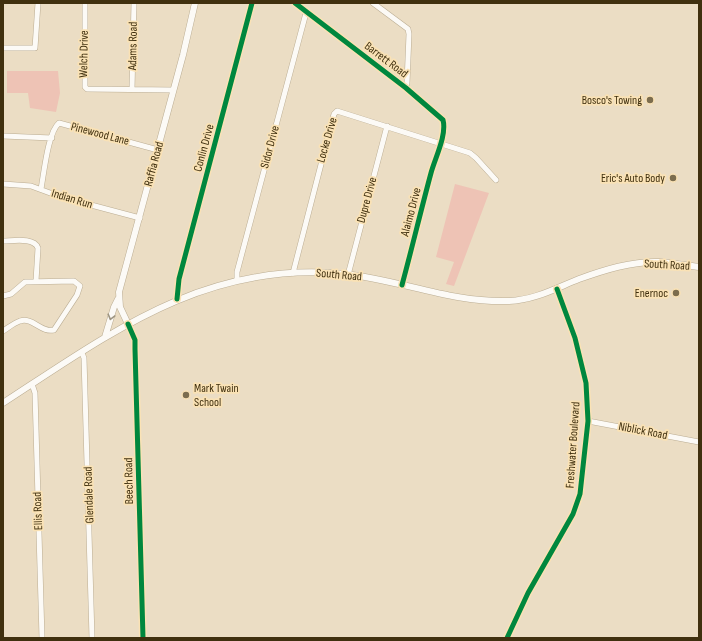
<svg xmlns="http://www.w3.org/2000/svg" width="702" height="641" font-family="'Sofia Sans Condensed',sans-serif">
<rect width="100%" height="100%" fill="#ebddc4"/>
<path fill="#eec3b5" d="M 7,71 L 58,71 L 60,93 L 56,112 L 30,108 L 28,93 L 7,93 Z
M 455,184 L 489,193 L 454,286 L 446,284 L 454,262 L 436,257 Z"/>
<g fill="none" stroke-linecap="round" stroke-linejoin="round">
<g stroke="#bbad93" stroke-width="6">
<path id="minor" d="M 85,3 L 85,87 L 87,89 L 173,90
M 295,3 L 406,88 L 443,120 C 447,135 435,158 431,173 C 421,210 412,248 402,285
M 373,3 L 408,29 L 409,34 L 407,83 L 406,88
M 3,48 L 35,48 L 38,3
M 132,89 L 134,3
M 3,136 L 52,138
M 3,184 L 31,186 L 61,197 L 140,218
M 41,189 C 44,173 48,132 59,123 L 158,150
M 3,241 C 13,241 34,237 38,248 L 36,281
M 293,273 L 334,114 L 337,111 L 470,153 L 476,158 L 496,180
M 348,275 L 387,126
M 237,281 L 237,272 L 306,13
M 3,296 L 11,294 L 25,282 L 74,281 L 80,286 L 77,295 L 54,330 C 41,333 33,317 20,321 C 14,323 8,328 3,331
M 177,299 L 179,279 L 252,3
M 128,324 L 135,340 L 135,349 L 143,638
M 82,353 L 84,358 L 92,638
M 32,384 L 35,393 L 42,638
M 588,421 L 699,442
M 507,638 L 528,593 L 573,514 L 580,494 L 588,421 L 586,383 L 575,338 L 557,289"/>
</g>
<g stroke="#bbad93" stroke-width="7">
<path id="major" d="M 128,324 L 120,307 L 119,292 L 183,55 L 195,3
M 105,337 L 114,307 L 118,299
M 3,403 C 112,332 207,260 345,274 C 401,280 451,303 509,301 C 535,300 556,288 579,279 C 604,270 632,261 659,262 C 672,263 685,265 699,267"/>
</g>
<use href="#minor" stroke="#fcfaf6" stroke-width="5"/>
<use href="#major" stroke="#fcfaf6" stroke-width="6"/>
<g stroke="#fae2b5" stroke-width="8">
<path id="cycleway" d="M 295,3 L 406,88 L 443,120 C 447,135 435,158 431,173 C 421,210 412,248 402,285
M 177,299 L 179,279 L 252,3
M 128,324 L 135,340 L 135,349 L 143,638
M 507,638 L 528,593 L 573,514 L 580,494 L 588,421 L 586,383 L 575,338 L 557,289"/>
</g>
<use href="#cycleway" stroke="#00873e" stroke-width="5"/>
</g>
<defs><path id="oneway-chevron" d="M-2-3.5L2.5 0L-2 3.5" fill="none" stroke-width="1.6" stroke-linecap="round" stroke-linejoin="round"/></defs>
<use stroke="#9e9582" href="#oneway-chevron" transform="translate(111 317) rotate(105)"/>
<g fill="#7c6d4e" stroke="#fae2b5" stroke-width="1.5">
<circle cx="650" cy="100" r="4"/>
<circle cx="673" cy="178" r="4"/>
<circle cx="676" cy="293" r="4"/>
<circle cx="186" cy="395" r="4"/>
</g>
<g text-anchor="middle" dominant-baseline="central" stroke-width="3.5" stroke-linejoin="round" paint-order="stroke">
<g font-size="12" fill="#40300f" stroke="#fae2b5">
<text transform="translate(133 46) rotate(-89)">Adams Road</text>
<text transform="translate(84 54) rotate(-89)">Welch Drive</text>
<text transform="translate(386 60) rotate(37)">Barrett Road</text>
<text transform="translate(100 134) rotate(15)">Pinewood Lane</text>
<text transform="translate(327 140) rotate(-74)">Locke Drive</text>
<text transform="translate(270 147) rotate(-75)">Sidor Drive</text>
<text transform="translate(204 148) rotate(-75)">Conlin Drive</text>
<text transform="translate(154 164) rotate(-75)">Raffia Road</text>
<text transform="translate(72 199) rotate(17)">Indian Run</text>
<text transform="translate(367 200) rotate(-75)">Dupre Drive</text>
<text transform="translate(411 212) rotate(-75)">Alaimo Drive</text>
<text transform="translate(667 265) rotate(3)">South Road</text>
<text transform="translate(339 275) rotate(5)">South Road</text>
<text transform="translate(643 431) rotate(11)">Niblick Road</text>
<text transform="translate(573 445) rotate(-86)">Freshwater Boulevard</text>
<text transform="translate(129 481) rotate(-91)">Beech Road</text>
<text transform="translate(89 495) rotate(-92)">Glendale Road</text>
<text transform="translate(38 511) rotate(-92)">Ellis Road</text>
</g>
<g font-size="12" fill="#40300f" stroke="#fae2b5" text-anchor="end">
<text x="642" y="100">Bosco's Towing</text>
<text x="665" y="178">Eric's Auto Body</text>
<text x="668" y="293">Enernoc</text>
<text x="194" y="388" text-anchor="start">Mark Twain<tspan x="194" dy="14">School</tspan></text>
</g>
</g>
<rect width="702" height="641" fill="none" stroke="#40300f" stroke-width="8"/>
</svg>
